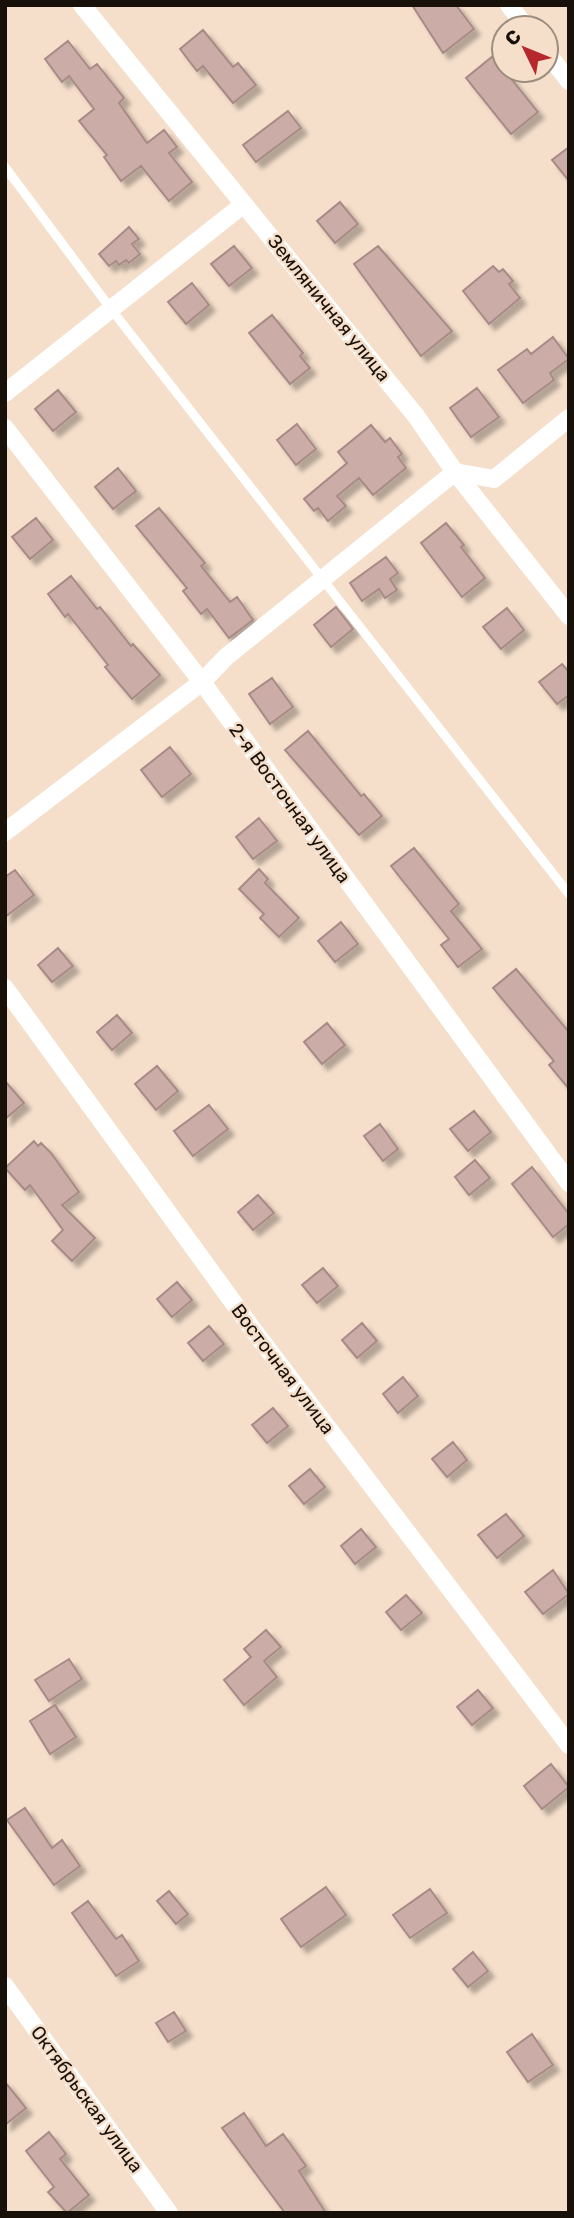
<svg xmlns="http://www.w3.org/2000/svg" width="574" height="2218" font-family="Rubik,sans-serif">
<defs>
<filter id="shadow"><feDropShadow dx="6" dy="6" stdDeviation="2" flood-color="#0004"/></filter>
</defs>
<rect width="100%" height="100%" fill="#f5dfcb"/>
<path fill="#cbaca7" stroke="#a88b86" stroke-width="2" filter="url(#shadow)" d="M 412,5 L 456,5 L 474,29 L 443,53 Z
M 203,30 L 233,67 L 238,63 L 256,85 L 233,103 L 203,66 L 197,71 L 180,49 Z
M 68,41 L 90,69 L 97,64 L 124,98 L 119,103 L 147,143 L 164,130 L 177,147 L 169,153 L 192,182 L 169,201 L 141,166 L 121,181 L 104,157 L 107,155 L 79,121 L 94,109 L 69,76 L 62,82 L 45,59 Z
M 493,56 L 538,112 L 511,134 L 466,78 Z
M 288,111 L 301,128 L 256,162 L 243,145 Z
M 569,147 L 569,181 L 552,160 Z
M 340,202 L 358,224 L 335,243 L 317,221 Z
M 129,227 L 139,239 L 132,244 L 140,254 L 129,263 L 126,260 L 119,265 L 116,261 L 109,266 L 99,254 Z
M 234,246 L 252,268 L 229,286 L 211,264 Z
M 378,246 L 452,331 L 421,356 L 354,264 Z
M 493,266 L 499,272 L 503,269 L 513,281 L 509,284 L 520,298 L 489,324 L 463,291 Z
M 192,283 L 209,305 L 186,324 L 168,302 Z
M 272,315 L 303,353 L 300,356 L 310,368 L 290,384 L 249,333 Z
M 553,337 L 569,359 L 550,373 L 554,380 L 523,403 L 498,370 L 527,349 L 531,354 Z
M 477,388 L 499,417 L 471,437 L 450,408 Z
M 58,390 L 76,412 L 53,431 L 35,409 Z
M 297,424 L 316,449 L 296,465 L 277,440 Z
M 371,425 L 385,442 L 390,438 L 402,454 L 398,457 L 406,468 L 373,495 L 359,478 L 337,496 L 346,506 L 328,521 L 318,508 L 314,511 L 304,499 L 347,463 L 338,452 Z
M 118,468 L 136,491 L 113,509 L 95,487 Z
M 159,508 L 205,563 L 201,566 L 230,602 L 237,597 L 253,620 L 229,638 L 207,609 L 201,614 L 183,591 L 187,588 L 136,526 Z
M 36,518 L 53,540 L 30,559 L 12,537 Z
M 446,523 L 464,545 L 461,547 L 485,578 L 462,597 L 421,543 Z
M 386,557 L 398,573 L 390,579 L 397,590 L 385,598 L 379,589 L 362,601 L 350,583 Z
M 71,576 L 97,609 L 100,607 L 131,646 L 133,644 L 160,675 L 132,699 L 105,667 L 108,665 L 68,614 L 65,617 L 48,594 Z
M 336,607 L 353,629 L 331,647 L 314,625 Z
M 507,608 L 524,630 L 501,649 L 483,627 Z
M 562,664 L 569,672 L 569,695 L 557,704 L 539,682 Z
M 272,678 L 293,707 L 270,724 L 249,694 Z
M 308,731 L 361,796 L 364,794 L 382,816 L 359,835 L 285,750 Z
M 170,747 L 191,774 L 162,797 L 141,770 Z
M 259,818 L 277,841 L 253,859 L 236,837 Z
M 414,848 L 459,904 L 451,911 L 482,949 L 458,967 L 441,945 L 449,939 L 391,866 Z
M 259,869 L 268,879 L 265,883 L 299,918 L 279,937 L 260,918 L 264,914 L 239,889 Z
M 15,870 L 34,895 L 5,917 L 5,877 Z
M 341,922 L 358,944 L 335,962 L 318,941 Z
M 58,948 L 73,966 L 52,982 L 38,965 Z
M 516,969 L 569,1032 L 569,1089 L 549,1065 L 554,1061 L 493,988 Z
M 117,1015 L 132,1033 L 112,1050 L 97,1032 Z
M 327,1023 L 345,1045 L 322,1064 L 304,1042 Z
M 157,1066 L 178,1091 L 156,1110 L 135,1084 Z
M 5,1081 L 24,1103 L 5,1119 Z
M 209,1105 L 228,1129 L 193,1156 L 174,1131 Z
M 474,1111 L 491,1132 L 468,1151 L 450,1129 Z
M 380,1124 L 398,1149 L 383,1161 L 364,1136 Z
M 34,1141 L 38,1146 L 41,1143 L 51,1153 L 79,1192 L 62,1205 L 95,1238 L 72,1261 L 52,1241 L 63,1230 L 30,1185 L 25,1190 L 5,1168 Z
M 475,1160 L 490,1178 L 469,1195 L 455,1177 Z
M 532,1167 L 569,1214 L 569,1224 L 553,1237 L 512,1184 Z
M 258,1195 L 274,1213 L 253,1230 L 238,1212 Z
M 323,1268 L 338,1286 L 317,1303 L 302,1285 Z
M 177,1282 L 192,1300 L 172,1317 L 157,1299 Z
M 362,1323 L 377,1341 L 357,1358 L 342,1340 Z
M 209,1326 L 224,1344 L 203,1361 L 188,1343 Z
M 403,1377 L 418,1396 L 398,1413 L 383,1394 Z
M 273,1408 L 288,1426 L 267,1443 L 252,1425 Z
M 453,1442 L 467,1460 L 447,1477 L 432,1459 Z
M 310,1469 L 325,1487 L 304,1504 L 289,1486 Z
M 506,1514 L 524,1536 L 497,1558 L 478,1535 Z
M 361,1529 L 376,1547 L 355,1564 L 341,1546 Z
M 553,1570 L 569,1594 L 543,1614 L 525,1592 Z
M 406,1595 L 422,1613 L 401,1630 L 386,1612 Z
M 266,1630 L 281,1647 L 264,1661 L 277,1677 L 244,1705 L 224,1680 L 251,1657 L 244,1649 Z
M 69,1659 L 82,1679 L 49,1701 L 35,1680 Z
M 478,1690 L 493,1708 L 472,1725 L 457,1707 Z
M 55,1705 L 76,1737 L 50,1754 L 30,1721 Z
M 551,1764 L 569,1787 L 542,1809 L 524,1786 Z
M 25,1808 L 52,1848 L 62,1840 L 80,1866 L 54,1885 L 7,1820 Z
M 326,1887 L 346,1915 L 301,1947 L 281,1919 Z
M 430,1889 L 447,1913 L 410,1938 L 393,1915 Z
M 169,1891 L 188,1914 L 176,1924 L 157,1901 Z
M 88,1901 L 116,1939 L 122,1935 L 139,1961 L 116,1976 L 72,1913 Z
M 473,1952 L 488,1971 L 468,1987 L 453,1969 Z
M 174,2012 L 186,2031 L 168,2042 L 156,2023 Z
M 532,2034 L 553,2065 L 528,2082 L 507,2052 Z
M 5,2082 L 26,2108 L 5,2125 Z
M 244,2113 L 266,2146 L 283,2134 L 306,2166 L 299,2171 L 326,2213 L 285,2213 L 222,2128 Z
M 49,2132 L 66,2154 L 60,2159 L 89,2195 L 67,2213 L 48,2192 L 54,2187 L 26,2151 Z"/>
<g fill="none" stroke-linecap="round" stroke-linejoin="round">
<path stroke="#fff" stroke-width="9" d="M 5,167 L 111,309 L 569,894"/>
<path stroke="#fff" stroke-width="18" d="M 82,5 L 416,416 L 455,472 L 569,616
M 509,5 L 527,28
M 546,52 L 569,81
M 5,393 L 244,204
M 5,428 L 202,682 L 569,1183
M 5,832 L 202,682 L 226,657 L 455,472 L 494,479 L 569,418
M 5,988 L 254,1331 L 569,1745
M 5,1986 L 169,2213"/>
</g>
<g text-anchor="middle" dominant-baseline="central" stroke-width="5" stroke-linejoin="round" paint-order="stroke">
<g font-size="19" fill="#18110a" stroke="#f5dfcb">
<text transform="translate(329 308) rotate(51)">Земляничная улица</text>
<text transform="translate(290 803) rotate(54)">2-я Восточная улица</text>
<text transform="translate(283 1369) rotate(53)">Восточная улица</text>
<text transform="translate(87 2099) rotate(54)">Октябрьская улица</text>
</g>
</g>
<rect width="574" height="2218" fill="none" stroke="#18110a" stroke-width="14"/>
<g transform="translate(525 49) rotate(313)"><circle r="33" fill="#f5dfcb" stroke="#9d8d7e" stroke-width="2"/>
<path d="M0-5L12 26L0 18L-12 26Z" fill="#b7272e"/>
<text y="-10" font-size="19" font-weight="bold" text-anchor="middle" fill="#18110a">С</text>
</g>
</svg>
